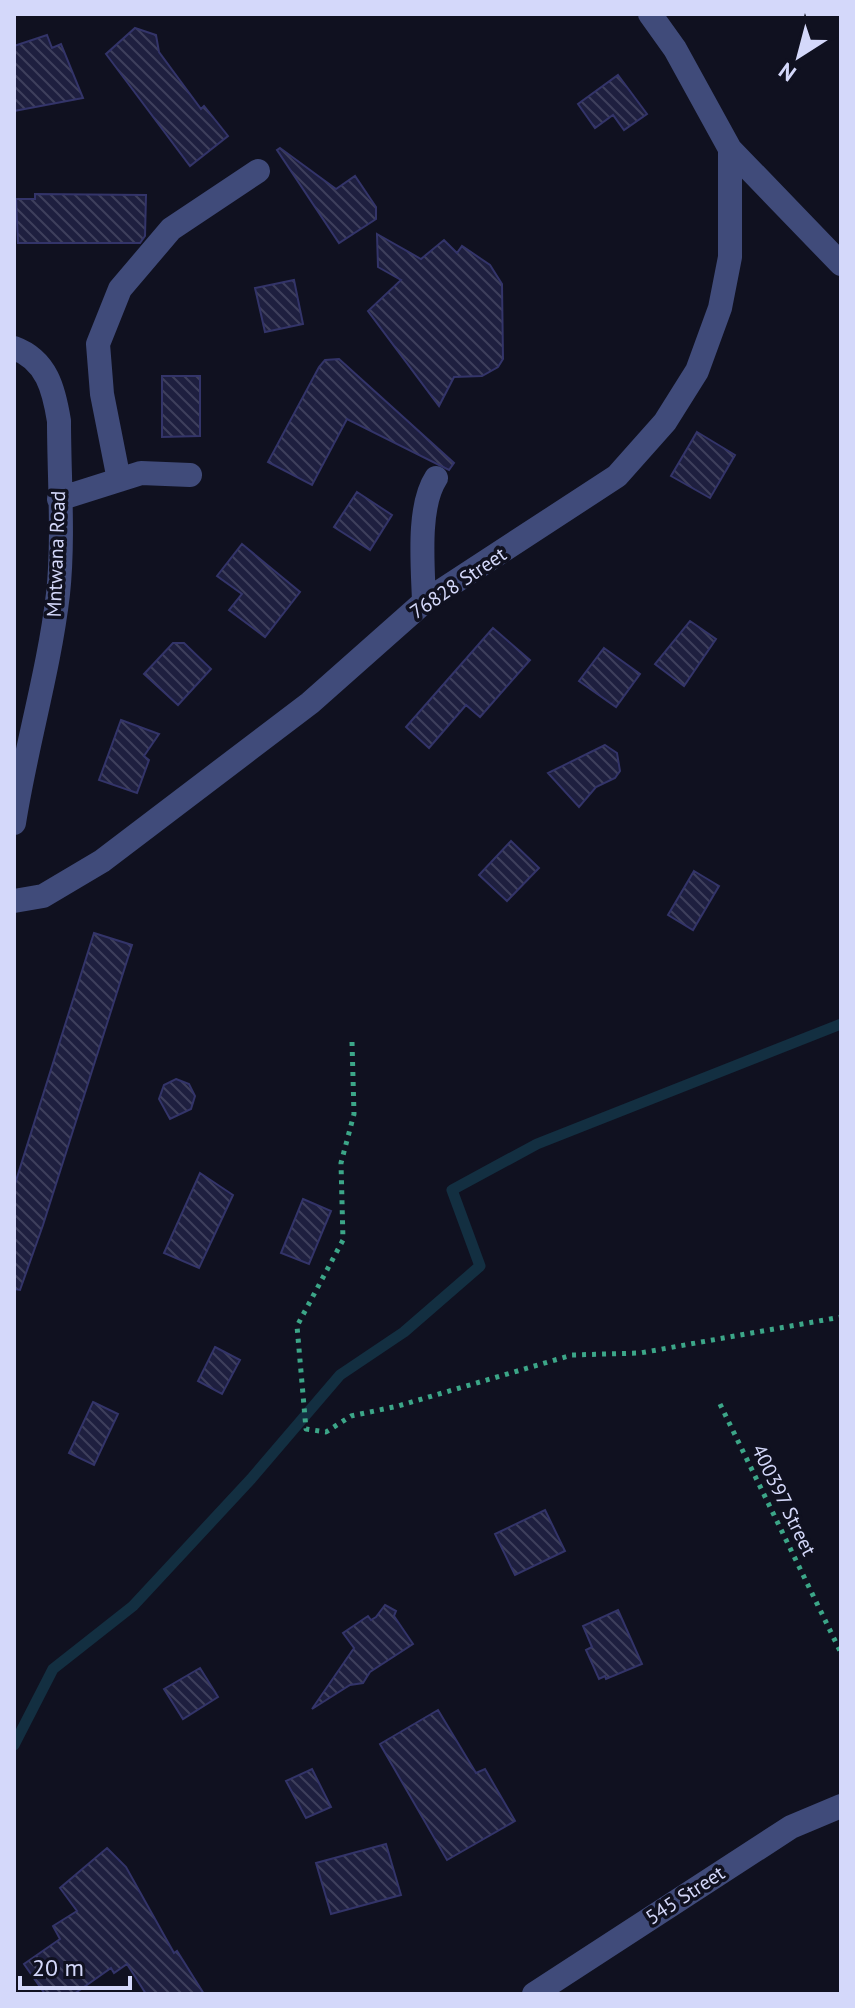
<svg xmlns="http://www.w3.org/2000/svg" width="855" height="2008" font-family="'PT Sans',sans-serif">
<defs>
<pattern id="building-back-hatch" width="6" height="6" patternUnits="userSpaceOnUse" patternTransform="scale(2)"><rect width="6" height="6" fill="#1e1f3f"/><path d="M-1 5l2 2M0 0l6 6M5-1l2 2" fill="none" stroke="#3e3f5c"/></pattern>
</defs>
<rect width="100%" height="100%" fill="#101120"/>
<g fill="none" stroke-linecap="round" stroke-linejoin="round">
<path stroke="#132f41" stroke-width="11" d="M 14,1745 L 53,1669 L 133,1606 L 251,1479 L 340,1375 L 404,1332 L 480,1266 L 452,1190 L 537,1144 L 841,1024"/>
</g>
<path fill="url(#building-back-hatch)" stroke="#333469" stroke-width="2" d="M 135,28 L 156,35 L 159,52 L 201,109 L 204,106 L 228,136 L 190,166 L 106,54 Z
M 47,35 L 52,48 L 61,44 L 83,98 L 14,111 L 14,46 Z
M 618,75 L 647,114 L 624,130 L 613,115 L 595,128 L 578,104 Z
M 280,148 L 336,189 L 355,176 L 376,207 L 376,219 L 339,243 L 277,150 Z
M 35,194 L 146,195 L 145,236 L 140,243 L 18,243 L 16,199 L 35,199 Z
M 377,234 L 421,259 L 444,240 L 457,253 L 462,246 L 490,265 L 502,284 L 503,359 L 498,367 L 482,376 L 454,377 L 439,406 L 368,311 L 401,280 L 378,267 Z
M 294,280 L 303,324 L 265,332 L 255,288 Z
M 339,359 L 454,463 L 449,470 L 347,419 L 312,485 L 268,462 L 319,367 L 325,360 Z
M 162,376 L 200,376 L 200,436 L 162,437 Z
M 697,432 L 735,455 L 710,498 L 671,476 Z
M 357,492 L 392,515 L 370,550 L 334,527 Z
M 242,544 L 300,592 L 265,637 L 229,610 L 242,594 L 217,576 Z
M 690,621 L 716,639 L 684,686 L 655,664 Z
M 493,628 L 530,660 L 480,717 L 466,705 L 429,748 L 406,727 Z
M 173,643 L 184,643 L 211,669 L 178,705 L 144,674 Z
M 604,648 L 640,674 L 616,707 L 579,681 Z
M 121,720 L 159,734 L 144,756 L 149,760 L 137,793 L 99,780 Z
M 605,745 L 617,753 L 620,771 L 615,778 L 596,787 L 579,807 L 548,773 Z
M 511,841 L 539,868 L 507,901 L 479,875 Z
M 694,871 L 719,886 L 693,930 L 668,915 Z
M 94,933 L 132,945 L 43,1225 L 20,1290 L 14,1289 L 14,1187 Z
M 176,1079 L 189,1084 L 195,1096 L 191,1109 L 170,1119 L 159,1099 L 164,1085 Z
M 200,1173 L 233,1195 L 199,1268 L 164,1253 Z
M 303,1199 L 331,1211 L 309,1264 L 281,1253 Z
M 215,1347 L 240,1360 L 222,1394 L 198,1381 Z
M 93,1402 L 118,1414 L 94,1465 L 69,1453 Z
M 545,1510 L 565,1551 L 515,1575 L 495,1534 Z
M 385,1605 L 396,1611 L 394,1616 L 413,1644 L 370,1672 L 363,1683 L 350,1685 L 312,1709 L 354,1648 L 343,1633 L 368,1616 L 371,1620 L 376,1617 Z
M 618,1610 L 642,1664 L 606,1679 L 605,1676 L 599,1679 L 586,1650 L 592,1647 L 583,1626 Z
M 200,1668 L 218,1697 L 183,1719 L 164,1689 Z
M 438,1710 L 476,1773 L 485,1769 L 515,1821 L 447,1860 L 380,1744 Z
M 312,1769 L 331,1807 L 306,1818 L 286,1781 Z
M 386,1844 L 401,1895 L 331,1914 L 316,1863 Z
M 107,1848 L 126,1867 L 174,1953 L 177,1951 L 204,1994 L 146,1994 L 127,1964 L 114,1973 L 111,1968 L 74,1994 L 45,1994 L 24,1964 L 60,1939 L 53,1926 L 77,1911 L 60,1888 Z"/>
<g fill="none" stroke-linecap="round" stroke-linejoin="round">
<path stroke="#3ca688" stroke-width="5" stroke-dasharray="4 6" stroke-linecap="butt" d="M 352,1042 L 354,1114 L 341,1163 L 343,1240 L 297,1326 L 306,1429 L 326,1432 L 351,1416 L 398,1406 L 572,1355 L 640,1353 L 841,1317
M 720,1404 L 841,1653"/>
<path stroke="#404b7a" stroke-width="24" d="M 650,14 L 675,49 L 730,149 L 841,264
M 14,348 C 47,360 54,390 59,421 C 59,478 64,538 58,594 C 49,671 26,746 14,823
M 119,480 L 102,394 L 98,344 L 120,289 L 171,229 L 258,171
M 59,499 L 141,473 L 190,475
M 424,602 C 423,567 417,507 436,478
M 14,901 L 43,896 L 102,861 L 310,703 L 424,602 L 617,476 L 665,422 L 697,371 L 720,308 L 730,257 L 730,149
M 534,1994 L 791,1827 L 841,1806"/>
</g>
<g text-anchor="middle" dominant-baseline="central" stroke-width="7" stroke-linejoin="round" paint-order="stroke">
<g font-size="20" fill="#d4d8fa" stroke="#101120">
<text transform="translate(56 554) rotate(-88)">Mntwana Road</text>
<text transform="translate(458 583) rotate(-34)">76828 Street</text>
<text transform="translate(784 1500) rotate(64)">400397 Street</text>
<text transform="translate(685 1895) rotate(-33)">545 Street</text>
</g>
</g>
<rect width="855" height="2008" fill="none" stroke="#d4d8fa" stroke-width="32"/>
<g transform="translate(799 56) rotate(216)" stroke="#101120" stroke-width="6" paint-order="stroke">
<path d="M0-6L14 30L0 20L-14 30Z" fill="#d4d8fa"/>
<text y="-12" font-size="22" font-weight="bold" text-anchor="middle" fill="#d4d8fa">N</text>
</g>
<path d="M20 1976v12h110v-12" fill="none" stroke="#d4d8fa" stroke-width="4"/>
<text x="32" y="1976" font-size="24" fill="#d4d8fa" stroke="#101120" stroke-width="6" paint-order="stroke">20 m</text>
</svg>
